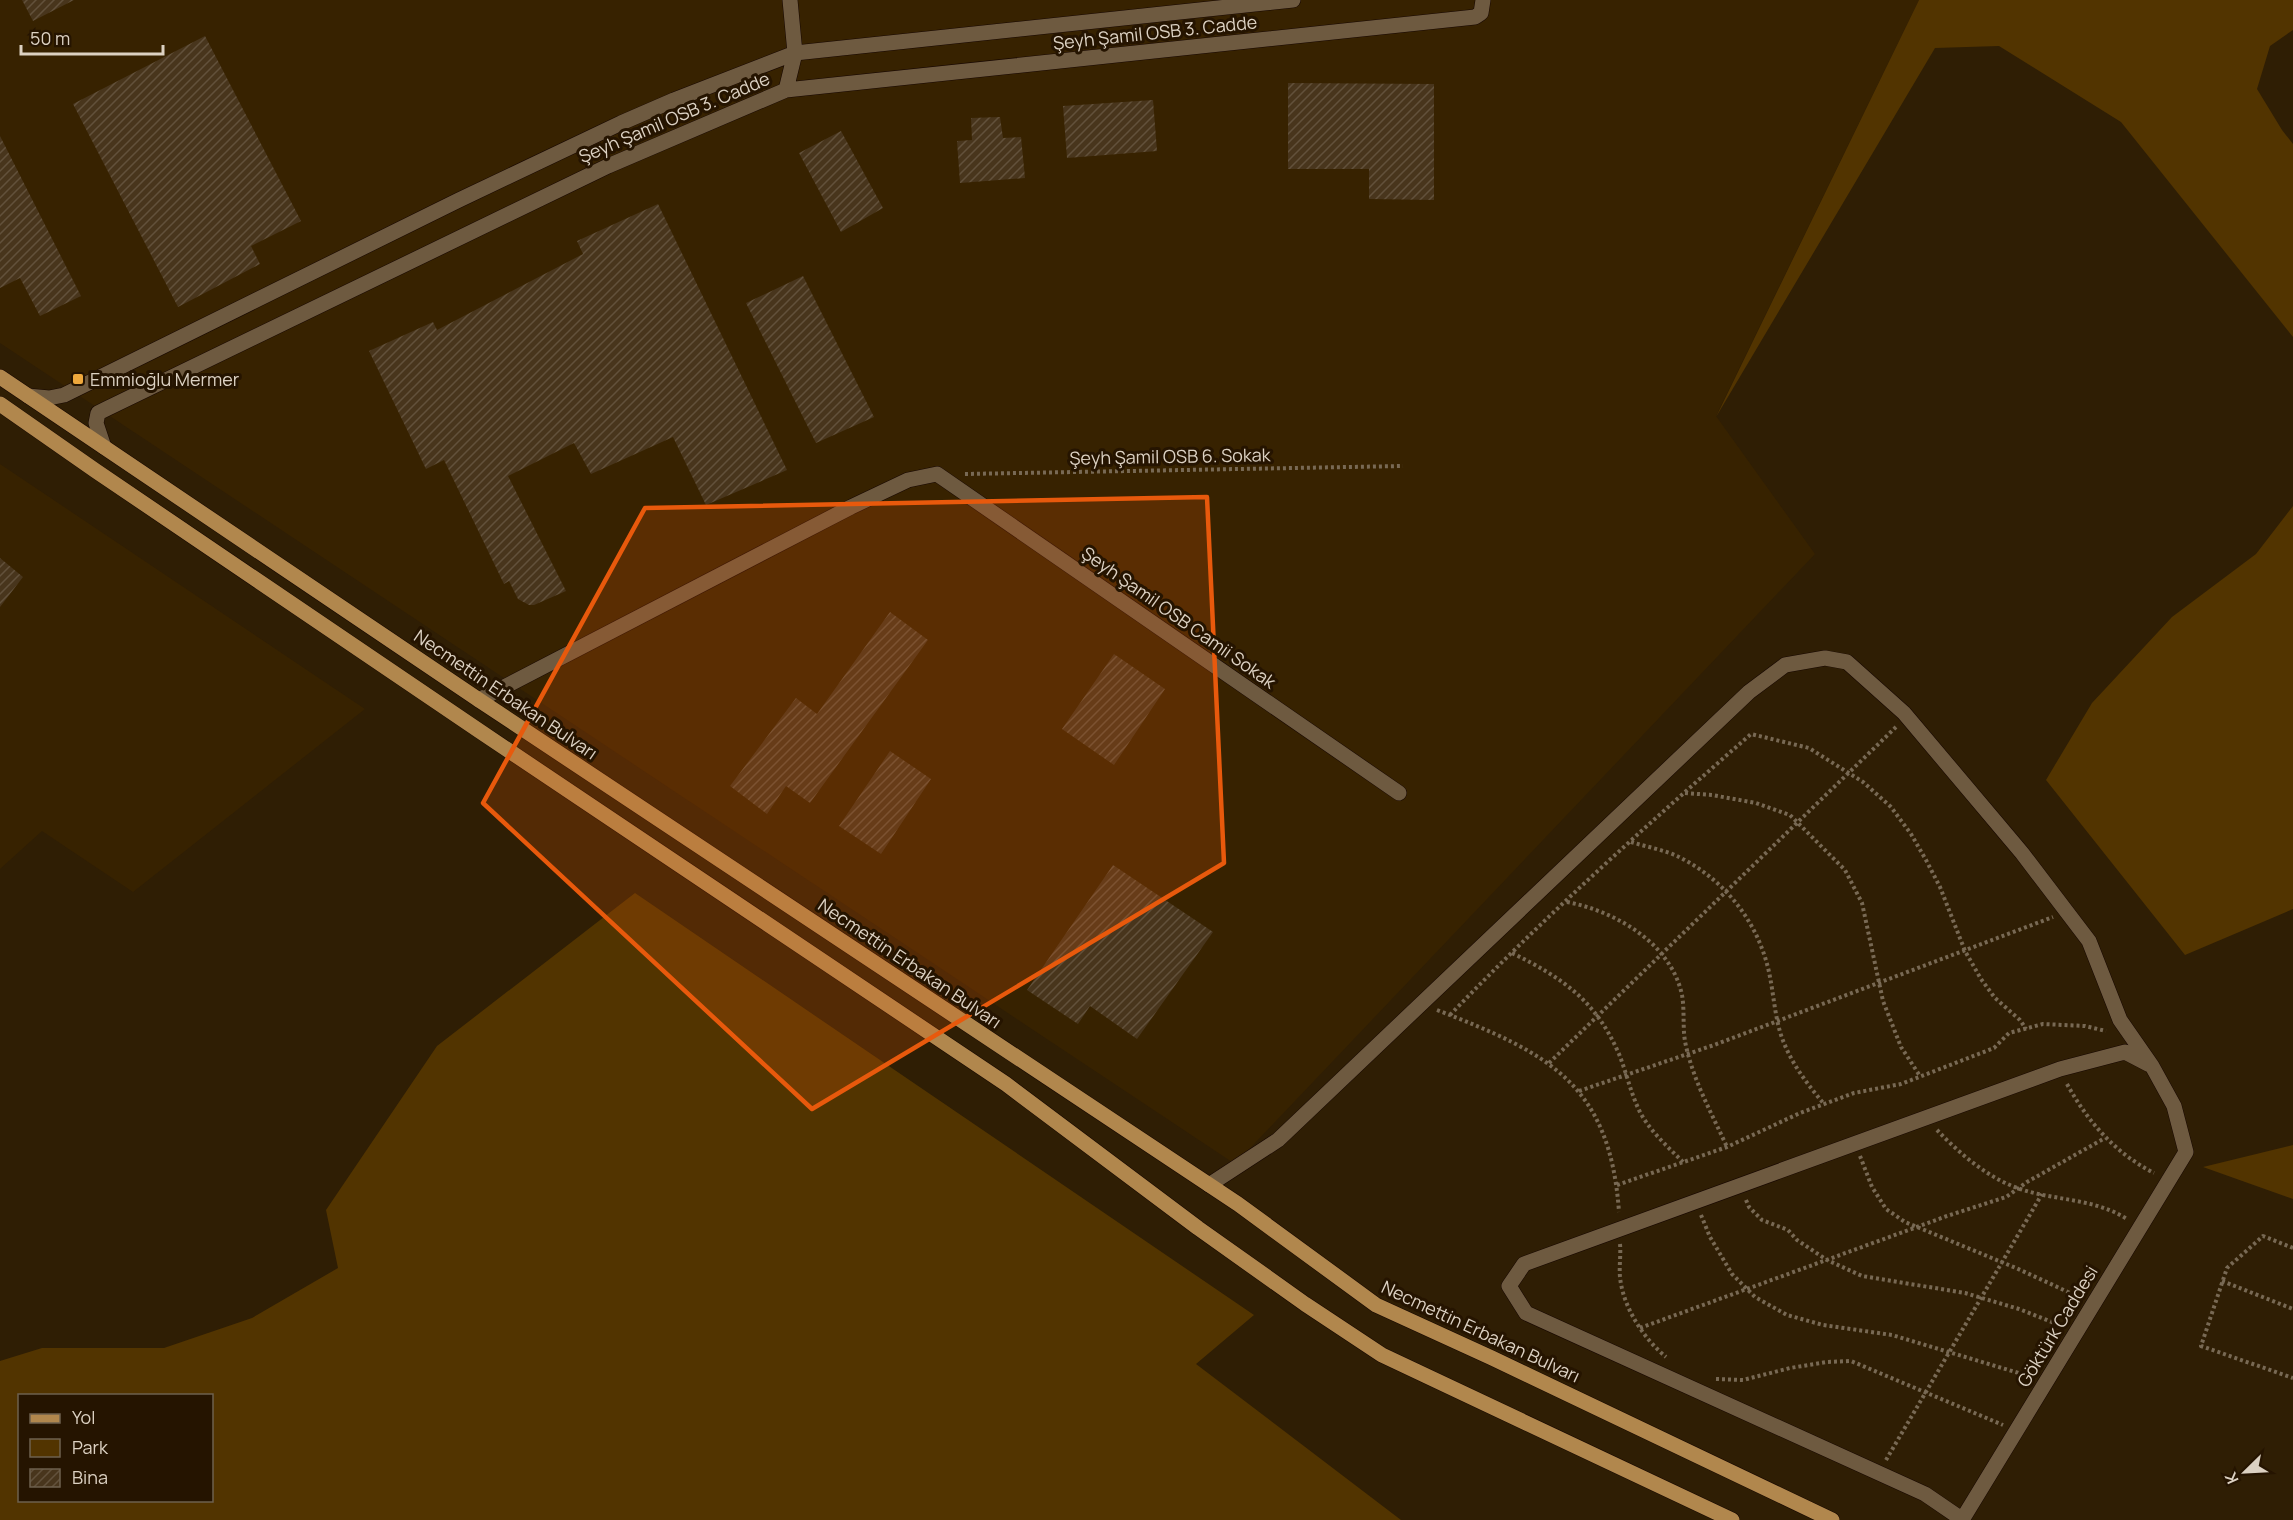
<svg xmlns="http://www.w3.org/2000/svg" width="2293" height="1520" font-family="Manrope,sans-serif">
<defs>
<pattern id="building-hatch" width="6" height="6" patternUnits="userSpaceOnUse" patternTransform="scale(1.5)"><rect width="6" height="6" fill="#48351c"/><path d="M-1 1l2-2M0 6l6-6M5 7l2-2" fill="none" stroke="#62513b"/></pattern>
</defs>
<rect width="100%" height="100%" fill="#2f1e04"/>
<path fill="#372200" d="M 0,0 L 1919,0 L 1716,416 L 1815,554 L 1235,1164 L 0,343 Z
M 0,464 L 365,709 L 133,892 L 42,831 L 0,869 Z"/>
<path fill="#523400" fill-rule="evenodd" d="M 1919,0 L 2293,0 L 2293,30 L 2270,46 L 2257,89 L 2282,130 L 2293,144 L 2293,337 L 2121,122 L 1999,46 L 1935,48 L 1716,417 Z
M 2293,506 L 2293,909 L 2185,955 L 2046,780 L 2092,703 L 2172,617 L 2256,554 Z
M 635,893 L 1254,1315 L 1196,1364 L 1401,1520 L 0,1520 L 0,1361 L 42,1348 L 164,1348 L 252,1318 L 338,1268 L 326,1210 L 437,1046 ZM 20,1396 L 212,1396 L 212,1500 L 20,1500 Z
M 2293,1145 L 2293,1199 L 2203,1167 Z"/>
<path fill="url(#building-hatch)" d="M 22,0 L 74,0 L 33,21 Z
M 205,36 L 301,221 L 251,246 L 260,264 L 178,307 L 73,104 Z
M 1288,83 L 1434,84 L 1434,200 L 1369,199 L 1369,169 L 1288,169 Z
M 1153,100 L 1157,151 L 1067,158 L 1063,106 Z
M 1000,117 L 1003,138 L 1021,137 L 1025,178 L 960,183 L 957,141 L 972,140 L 971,118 Z
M 841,131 L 883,208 L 841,232 L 799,153 Z
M 0,136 L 81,296 L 40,316 L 20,278 L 0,288 Z
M 658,204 L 787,470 L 706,505 L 673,437 L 591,474 L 574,443 L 508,476 L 566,591 L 534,605 L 529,605 L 518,599 L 509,581 L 504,584 L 444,460 L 426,469 L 369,351 L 433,322 L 437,330 L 583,254 L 577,241 Z
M 803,276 L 874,417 L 816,443 L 746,303 Z
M 0,558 L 23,577 L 0,607 Z
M 890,612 L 928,640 L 810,803 L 786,786 L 767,814 L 730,786 L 796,698 L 817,714 Z
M 1114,654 L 1165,689 L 1114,765 L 1062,729 Z
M 890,751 L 931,779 L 881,854 L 839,826 Z
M 1113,865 L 1213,932 L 1137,1039 L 1090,1006 L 1078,1024 L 1027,990 Z"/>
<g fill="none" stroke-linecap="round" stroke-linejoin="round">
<g stroke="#170700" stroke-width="16">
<path id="minor" d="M 786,90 L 795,53 L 790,0
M 28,396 L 49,398 L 64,395 L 459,200 L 621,123 L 674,100 L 795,53 L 1293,0
M 104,447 L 96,423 L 98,413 L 106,409 L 608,166 L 786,90 L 1475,17 L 1481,13 L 1483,0
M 479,700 L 851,507 L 908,480 L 937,474 L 1399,793
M 1209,1185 L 1278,1140 L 1749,692 L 1785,665 L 1825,658 L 1847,662 L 1904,713 L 2022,853 L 2089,941 L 2120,1020 L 2152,1066 L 2174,1106 L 2186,1152 L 1962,1520
M 1963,1520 L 1925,1494 L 1526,1313 L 1509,1286 L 1524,1264 L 2060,1069 L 2125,1052 L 2148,1064"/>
</g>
<g stroke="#170700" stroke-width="16">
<path id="major" d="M 0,377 L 479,700 L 1238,1204 L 1376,1305 L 1492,1358 L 1832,1520
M 0,404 L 96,471 L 481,732 L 1006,1084 L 1198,1228 L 1305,1304 L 1382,1355 L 1732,1520"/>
</g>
<path stroke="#786954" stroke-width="4" stroke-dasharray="3 3" stroke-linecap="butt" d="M 965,474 L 1403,466
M 1685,793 L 1712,795 L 1756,803 L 1790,815 L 1845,870 L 1862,903 L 1883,1001 L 1901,1047 L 1920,1076
M 1631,842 C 1647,847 1665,850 1679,857 C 1725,880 1758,922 1769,972 C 1774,995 1775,1022 1784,1043 C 1793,1066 1809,1086 1824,1104
M 1567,902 C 1615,911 1671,943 1682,995 C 1685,1012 1682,1030 1686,1046 C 1694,1082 1712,1114 1727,1147
M 1512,953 C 1563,978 1596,1001 1619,1054 C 1627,1074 1631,1095 1641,1114 C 1652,1133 1668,1147 1683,1162
M 1437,1010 C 1548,1053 1610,1083 1619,1212
M 1450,1015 C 1545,916 1648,824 1751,734 L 1809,748 L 1863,782 L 1891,807 L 1911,834 L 1926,860 L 1940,887 L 1965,951 L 1981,979 L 1995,998 L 2020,1020 L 2026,1029
M 1549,1063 L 1896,727
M 2067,1084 C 2088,1122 2115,1153 2154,1173
M 1579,1091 L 1714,1045 L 2053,917
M 1937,1130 C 1960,1154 1988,1178 2020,1189 C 2056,1201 2094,1198 2127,1219
M 1860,1156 L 1872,1187 L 1886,1209 L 1905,1222 L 2016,1268 L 2079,1297
M 1617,1185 L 1727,1147 L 1800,1113 L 1854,1093 L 1901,1084 L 1994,1048 L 2009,1033 L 2043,1024 L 2085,1026 L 2106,1031
M 1746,1200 L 1749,1207 L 1762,1220 L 1788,1230 L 1797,1240 L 1827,1260 L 1862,1276 L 1965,1293 L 2019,1309 L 2062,1326
M 1701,1215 L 1710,1237 L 1732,1274 L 1755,1297 L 1787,1315 L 1823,1325 L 1892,1335 L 2032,1377
M 1620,1244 C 1621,1255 1619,1266 1620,1277 C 1623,1307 1643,1338 1666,1357
M 2293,1248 L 2263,1236 L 2227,1268 L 2201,1346 L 2293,1378
M 2222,1281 L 2293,1309
M 1640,1328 L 1947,1216 L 2006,1197 L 2027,1182 L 2105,1138
M 1716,1379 L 1743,1380 L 1790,1368 L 1827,1362 L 1851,1361 L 2003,1425
M 1886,1460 L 2042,1194"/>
<use href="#minor" stroke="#6e5a40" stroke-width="15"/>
<use href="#major" stroke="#b1874d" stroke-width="15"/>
</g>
<path fill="#e8590c" fill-opacity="0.2" stroke="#e8590c" stroke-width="4.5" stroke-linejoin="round" d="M 1207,497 L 1224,863 L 812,1109 L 483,803 L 645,508 Z"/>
<rect fill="#eea83c" stroke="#251400" stroke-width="2" x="72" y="373" width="12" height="12" rx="3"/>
<g text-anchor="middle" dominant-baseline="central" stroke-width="6" stroke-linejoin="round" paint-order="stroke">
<g font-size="18" fill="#dcd1c2" stroke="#251400">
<text transform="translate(1155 32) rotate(-6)">Şeyh Şamil OSB 3. Cadde</text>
<text transform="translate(674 117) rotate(-23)">Şeyh Şamil OSB 3. Cadde</text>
<text transform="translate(1170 456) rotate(-1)">Şeyh Şamil OSB 6. Sokak</text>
<text transform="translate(1179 617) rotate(35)">Şeyh Şamil OSB Camii Sokak</text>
<text transform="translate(506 694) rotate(34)">Necmettin Erbakan Bulvarı</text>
<text transform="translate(910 963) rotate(34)">Necmettin Erbakan Bulvarı</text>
<text transform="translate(2057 1326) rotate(-59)">Göktürk Caddesi</text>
<text transform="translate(1481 1331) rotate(25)">Necmettin Erbakan Bulvarı</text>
</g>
<g font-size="18" fill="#dcd1c2" stroke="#251400" text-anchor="start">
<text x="90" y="379">Emmioğlu Mermer</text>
</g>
</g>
<rect x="18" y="1394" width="195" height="108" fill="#251400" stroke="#6e604e" stroke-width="1.5"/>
<rect x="30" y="1414" width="30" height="9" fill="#b1874d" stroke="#6e604e" stroke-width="1.5"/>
<text x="72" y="1424" font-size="18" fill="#dcd1c2">Yol</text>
<rect x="30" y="1439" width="30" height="18" fill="#523400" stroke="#6e604e" stroke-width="1.5"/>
<text x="72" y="1454" font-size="18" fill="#dcd1c2">Park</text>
<rect x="30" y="1469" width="30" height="18" fill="url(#building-hatch)" stroke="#6e604e" stroke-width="1.5"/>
<text x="72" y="1484" font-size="18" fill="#dcd1c2">Bina</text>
<g transform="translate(2245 1472) rotate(246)" stroke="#251400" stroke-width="4.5" paint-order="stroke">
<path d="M0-4.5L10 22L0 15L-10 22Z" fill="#dcd1c2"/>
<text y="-9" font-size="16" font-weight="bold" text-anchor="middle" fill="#dcd1c2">K</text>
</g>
<path d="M21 45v9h142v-9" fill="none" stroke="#dcd1c2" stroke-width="3"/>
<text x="30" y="45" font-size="18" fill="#dcd1c2" stroke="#251400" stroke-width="4.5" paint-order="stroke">50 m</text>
</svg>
